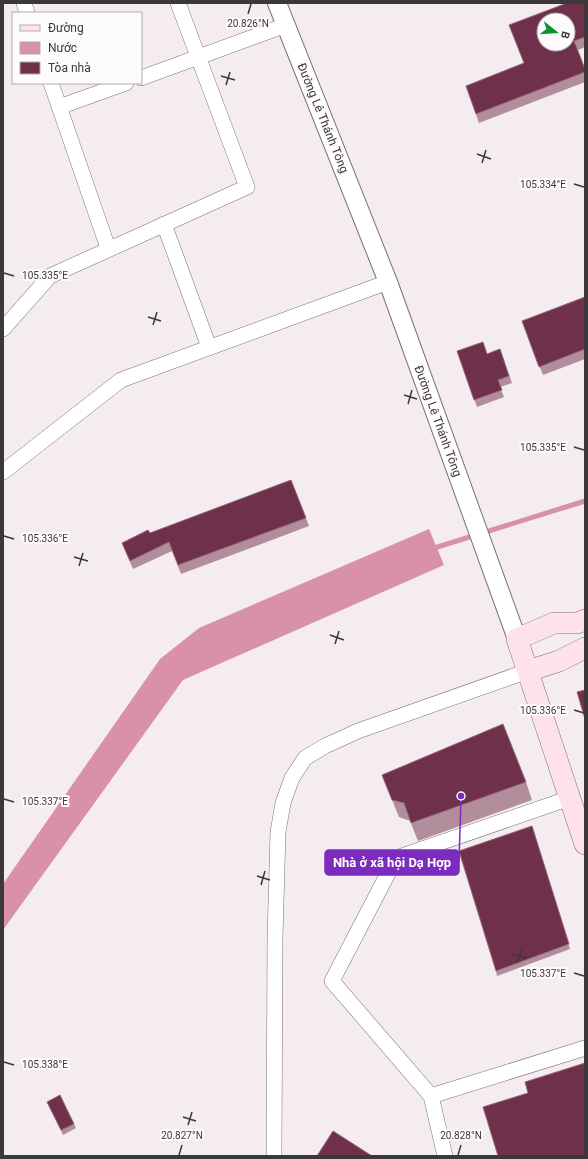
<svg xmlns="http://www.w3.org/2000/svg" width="588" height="1159" font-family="Roboto,sans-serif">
<rect width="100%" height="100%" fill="#f5ecef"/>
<path fill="#d890ab" d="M 429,529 L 444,565 L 183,680 L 3,930 L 3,884 L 160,659 L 199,628 Z"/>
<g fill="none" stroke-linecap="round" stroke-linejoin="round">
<path stroke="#d890ab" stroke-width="5" d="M 431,549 L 585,501"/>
<g stroke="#787173" stroke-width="16">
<path id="minor" d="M 24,3 L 27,13
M 141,78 L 286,25
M 51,83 L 108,248
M 59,107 L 126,83
M 164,224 L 209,347
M 3,329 L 50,276 L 247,187 L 178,3
M 3,472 L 121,380 L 388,282
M 570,798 L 396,858 L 332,981 L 431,1096 L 585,1048
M 431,1096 L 445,1156
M 274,1156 L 275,938 L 278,832 L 283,803 L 292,778 L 305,758 L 325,746 L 358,731 L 528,671"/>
</g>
<g stroke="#787173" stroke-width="20">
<path id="tertiary" d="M 277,3 L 388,282 L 517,639"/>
</g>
<g stroke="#787173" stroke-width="22">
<path id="secondary" d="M 585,620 L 577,623 L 554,623 L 517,639 L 585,844
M 528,671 L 559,661 L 585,648"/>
</g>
<use href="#minor" stroke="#fff" stroke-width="15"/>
<use href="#tertiary" stroke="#fff" stroke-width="18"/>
<use href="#secondary" stroke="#ffe1ec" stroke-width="21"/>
</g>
<path fill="#b28e9c" d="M 585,3 L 585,47 L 578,50 L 585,69 L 585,82 L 479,123 L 466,86 L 524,64 Z
M 585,297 L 585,359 L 543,375 L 522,321 Z
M 500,349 L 512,383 L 500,387 L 504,397 L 477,407 L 457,351 L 487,354 Z
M 291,480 L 309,526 L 181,574 L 172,551 L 133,569 L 122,543 L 150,533 Z
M 382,775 L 526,782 L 532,800 L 418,841 L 410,821 L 399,817 Z
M 533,830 L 570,949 L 497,976 L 496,971 Z
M 47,1102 L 74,1124 L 76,1128 L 63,1135 L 49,1106 Z"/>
<path fill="#6e304a" stroke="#96687c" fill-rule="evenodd" d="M 567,3 L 585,3 L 585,37 L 574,41 L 585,69 L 585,72 L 476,114 L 466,86 L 524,63 L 509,25 ZM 544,20 L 568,20 L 568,44 L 544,44 Z
M 585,297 L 585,349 L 539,367 L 522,321 Z
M 483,342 L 487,354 L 500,349 L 509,376 L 498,380 L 502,390 L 474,400 L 457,351 Z
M 291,480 L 306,518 L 178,565 L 169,542 L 130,561 L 122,543 L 148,530 L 150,533 Z
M 585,690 L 585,719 L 577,692 Z
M 503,724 L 526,782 L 411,823 L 404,803 L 392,800 L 382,775 Z
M 532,826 L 569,944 L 496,971 L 459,851 Z
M 585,1063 L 585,1156 L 498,1156 L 483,1107 L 528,1093 L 525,1082 Z
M 60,1095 L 74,1124 L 61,1130 L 47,1102 Z
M 333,1131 L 372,1156 L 317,1156 Z"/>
<path fill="none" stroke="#3c3839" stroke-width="1.5" d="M 248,14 L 251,4M 221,76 L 235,80M 226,85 L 230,72M 477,154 L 491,159M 482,163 L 486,150M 574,184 L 584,187M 4,273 L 14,276M 148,317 L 161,321M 153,325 L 157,312M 404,395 L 417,399M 408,404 L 412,390M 574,447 L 584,450M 4,536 L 14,539M 74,557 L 88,561M 79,566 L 83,553M 330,635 L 344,640M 335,644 L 339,631M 574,710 L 584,713M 4,799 L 14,802M 257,876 L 270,880M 261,885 L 265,871M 512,954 L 526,958M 517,963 L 521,950M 574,973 L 584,976M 4,1062 L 14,1065M 183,1117 L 196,1121M 188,1125 L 192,1112M 179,1155 L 182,1145M 458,1155 L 461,1145"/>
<g text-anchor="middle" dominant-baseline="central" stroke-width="4" stroke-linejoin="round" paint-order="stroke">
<g font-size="12" fill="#3c3839" stroke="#fefbfc">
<text transform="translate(323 118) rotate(68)">Đường Lê Thánh Tông</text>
<text transform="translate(438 421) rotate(70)">Đường Lê Thánh Tông</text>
</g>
</g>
<g font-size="10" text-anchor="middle" fill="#3c3839" stroke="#fefbfc" stroke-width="4" stroke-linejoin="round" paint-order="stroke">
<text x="248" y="27">20.826°N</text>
<text x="543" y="188">105.334°E</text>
<text x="45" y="279">105.335°E</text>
<text x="543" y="451">105.335°E</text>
<text x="45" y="542">105.336°E</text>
<text x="543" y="714">105.336°E</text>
<text x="45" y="805">105.337°E</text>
<text x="543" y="977">105.337°E</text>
<text x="45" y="1068">105.338°E</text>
<text x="182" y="1139">20.827°N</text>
<text x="461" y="1139">20.828°N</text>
</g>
<path fill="none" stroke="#7b2cbf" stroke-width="1.5" d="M461 796L459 862"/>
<circle fill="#7b2cbf" stroke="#fefbfc" stroke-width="1.5" cx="461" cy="796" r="4"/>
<rect fill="#7b2cbf" stroke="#7b2cbf" stroke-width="1.5" x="325" y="850" width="134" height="25" rx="4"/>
<g font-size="13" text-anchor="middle" font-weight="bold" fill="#fff">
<text x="392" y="867">Nhà ở xã hội Dạ Hợp</text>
</g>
<rect width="588" height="1159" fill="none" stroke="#3c3839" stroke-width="8"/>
<rect x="12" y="12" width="130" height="72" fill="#fefbfc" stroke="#b0adae"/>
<rect x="20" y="25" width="20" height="6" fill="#ffe1ec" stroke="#b0adae"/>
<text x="48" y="32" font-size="12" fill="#3c3839">Đường</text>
<rect x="20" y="42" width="20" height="12" fill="#d890ab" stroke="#b0adae"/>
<text x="48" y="52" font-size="12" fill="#3c3839">Nước</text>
<rect x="20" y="62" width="20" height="12" fill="#6e304a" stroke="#b0adae"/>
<text x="48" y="72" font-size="12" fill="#3c3839">Tòa nhà</text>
<g transform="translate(556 32) rotate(107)"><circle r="19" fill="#fefbfc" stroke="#b0adae"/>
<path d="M0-3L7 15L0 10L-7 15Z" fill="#07962d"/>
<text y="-6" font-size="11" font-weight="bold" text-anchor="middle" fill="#3c3839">B</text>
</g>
</svg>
